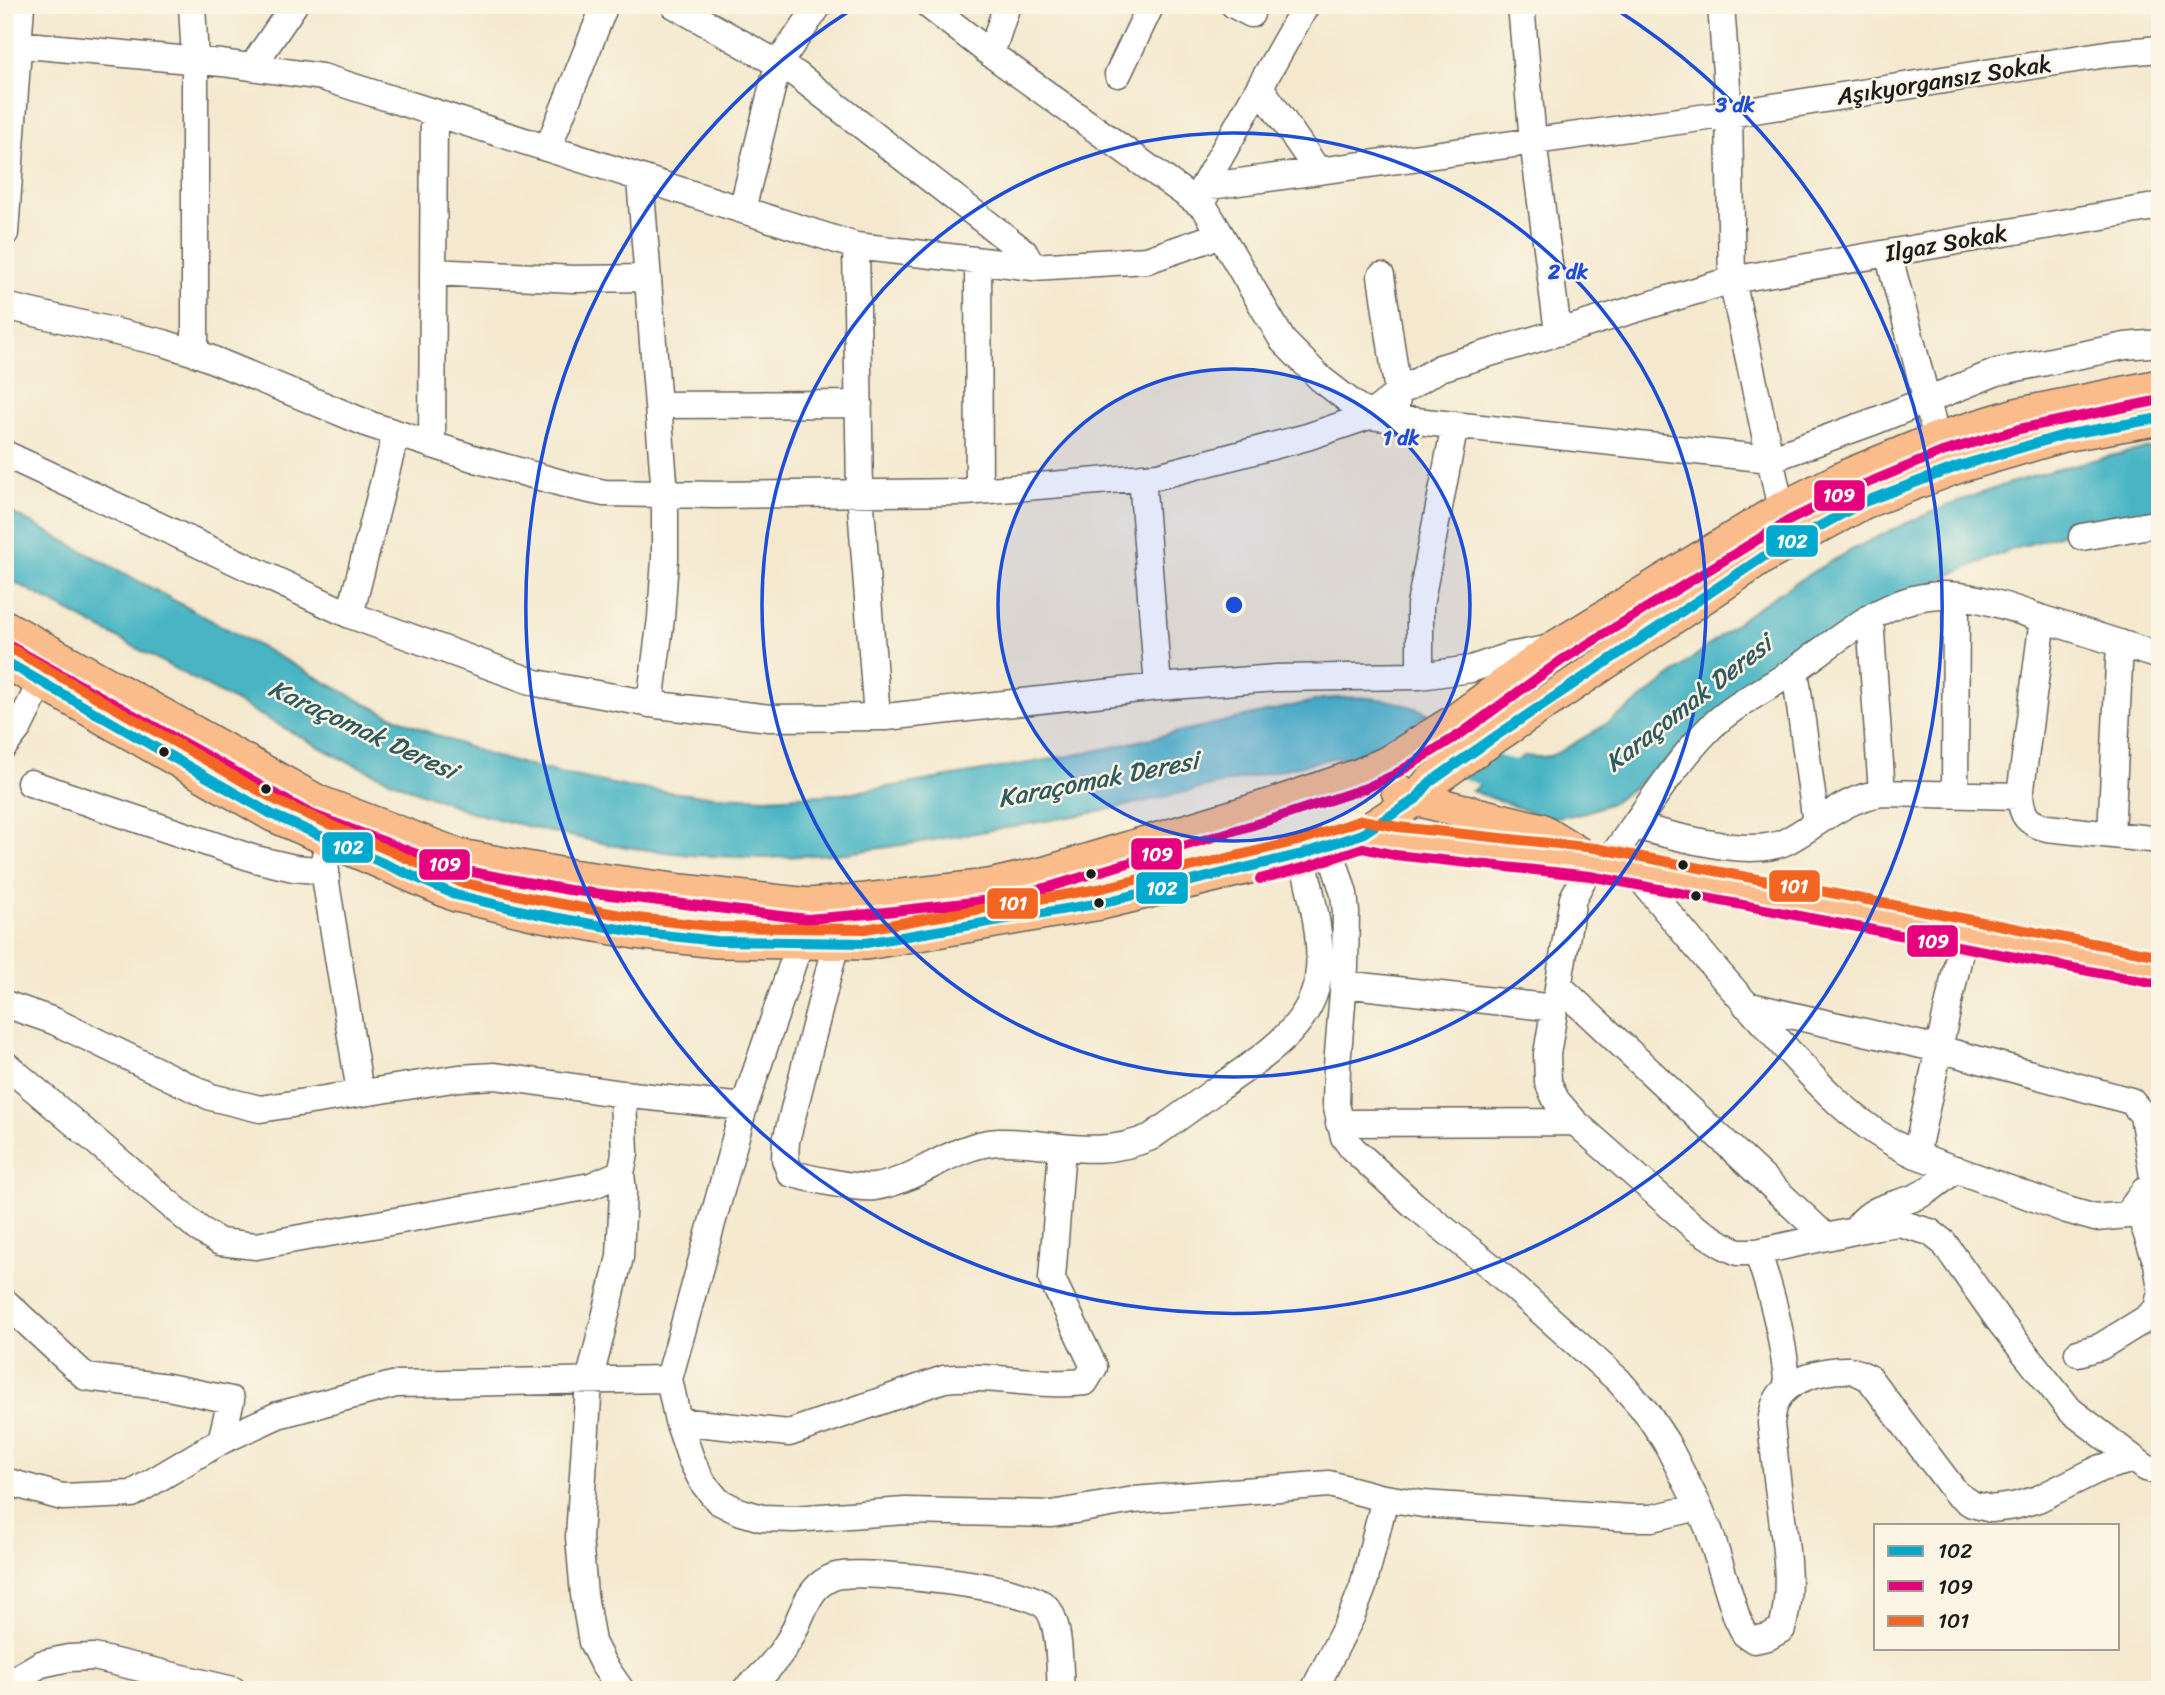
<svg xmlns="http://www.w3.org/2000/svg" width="2165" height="1695" font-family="Sriracha,sans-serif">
<rect width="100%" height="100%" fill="#fcf5e5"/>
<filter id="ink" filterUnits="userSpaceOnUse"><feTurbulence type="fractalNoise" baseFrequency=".0143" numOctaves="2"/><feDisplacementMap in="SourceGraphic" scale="14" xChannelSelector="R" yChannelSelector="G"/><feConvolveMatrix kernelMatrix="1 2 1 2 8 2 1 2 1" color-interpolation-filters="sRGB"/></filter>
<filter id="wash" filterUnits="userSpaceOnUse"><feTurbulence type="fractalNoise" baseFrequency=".00686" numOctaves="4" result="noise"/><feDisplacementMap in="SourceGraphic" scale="28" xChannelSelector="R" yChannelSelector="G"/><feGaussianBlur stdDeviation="1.57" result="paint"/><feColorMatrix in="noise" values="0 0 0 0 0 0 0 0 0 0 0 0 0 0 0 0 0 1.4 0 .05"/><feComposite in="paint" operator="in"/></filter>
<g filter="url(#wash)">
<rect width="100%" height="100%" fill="#f4e9cf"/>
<path fill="#48b5c4" stroke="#326870" stroke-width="2" d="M 2160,446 L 2160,513 L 2061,534 L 2005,552 L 1952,574 L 1901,599 L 1803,656 L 1614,802 L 1581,814 L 1547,818 L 1472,791 L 1524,756 C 1533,757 1541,758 1550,756 C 1561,752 1573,744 1583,738 C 1649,701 1704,644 1767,601 C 1885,521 2019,471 2160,446 Z
M 5,509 L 366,704 L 428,732 L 492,756 L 559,773 L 627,787 L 696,795 L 766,798 L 840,794 L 913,783 L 1086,753 L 1323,699 C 1361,695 1394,698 1428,713 L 1364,757 L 1333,758 L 1098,812 L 922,842 L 847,853 L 767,858 L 691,855 L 617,846 L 546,831 L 474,813 L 406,787 L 340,758 L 5,577 Z"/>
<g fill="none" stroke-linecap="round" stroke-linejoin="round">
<path stroke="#48b5c4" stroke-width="35" d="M 1353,727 L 1384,729 L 1399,733 L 1498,774 L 1546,784"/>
</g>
</g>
<g filter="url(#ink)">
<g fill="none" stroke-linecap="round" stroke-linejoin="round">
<g stroke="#68645b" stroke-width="29">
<path id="minor" d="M 192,5 L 195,60 L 195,353
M 674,5 L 796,74 L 1024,252 L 1033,267
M 928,5 L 991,54 L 1205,208 L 1283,341 L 1321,379 L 1369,416 L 1770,459 L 1875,421 L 1997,372 L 2125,346 L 2160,343
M 1234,5 L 1251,14
M 1521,5 L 1533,141 L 1558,332
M 1721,5 L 1729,114 L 1732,280 L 1785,528
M 5,43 L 222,63 L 322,77 L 856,246 L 1033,267 L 1147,260 L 1220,235
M 991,54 L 1007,5
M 252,67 L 294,5
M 1118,74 L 1151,5
M 1260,87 L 1318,171
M 548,148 L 605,5
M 640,179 L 665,494 L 665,559 L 661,618 L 650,704
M 1203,187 L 1729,114 L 2113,53 L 2160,49
M 1205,199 L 1203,187 L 1306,5
M 742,210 L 778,64 L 819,5
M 5,233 L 21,5
M 856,246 L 860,493 L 877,717
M 1888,253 L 1937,439
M 978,261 L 979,491
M 433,272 L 573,279 L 648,278
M 1381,276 L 1398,393 L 1396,406
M 5,306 L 164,343 L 204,356 L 371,425 L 479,460 L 572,486 L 604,493 L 717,495 L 965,492 L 1158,476 L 1307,437 L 1369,416 L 1398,393 L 1440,368 L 1732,280 L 2160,206
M 658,405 L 859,404
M 432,445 L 434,112
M 5,454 L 350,615 L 536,683 L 657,705 L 770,718 L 886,717 L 1158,687 L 1276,678 L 1420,676 L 1471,669 L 1509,656 L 1552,648
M 1142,477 L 1158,687
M 2082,537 L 2160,523
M 350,615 L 396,433
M 1870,618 L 1882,793
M 2043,619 L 2020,796 C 2022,816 2027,823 2047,828 L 2160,840
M 1795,670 L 1816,823
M 1420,676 L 1420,605 L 1455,425
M 5,745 L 19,727 L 41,682
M 30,783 L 255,859 L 294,868 L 326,871
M 1955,794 L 1956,596
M 1634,826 C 1673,835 1751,860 1787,841 C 1819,824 1844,798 1882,793 L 2020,796
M 2111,835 L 2120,643
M 1329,845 L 1344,894 L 1346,912 L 1345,967 L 1337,1066 L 1336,1104 L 1344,1137 L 1352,1148 L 1414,1205 L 1488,1264 L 1618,1380 L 1647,1413 L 1666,1442 L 1699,1507 L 1709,1530 L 1737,1618 L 1745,1634 L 1754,1640 L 1768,1637 L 1782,1629 C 1793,1590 1786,1549 1781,1510 C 1777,1481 1774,1452 1771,1423 C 1772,1416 1773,1408 1776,1402 C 1787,1378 1825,1369 1849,1370 C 1856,1371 1863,1375 1869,1378 L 1957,1494 L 1972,1504 L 1991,1509 L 2014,1506 L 2038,1499 L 2101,1468 L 2134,1459
M 325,856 L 326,883 L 360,1092
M 1592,862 L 1573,898 L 1547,1054 L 1548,1082 L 1556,1100 L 1575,1122 L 1694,1227 L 1723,1245 L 1738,1252 L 1757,1252 L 1877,1226 L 1899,1223 L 1930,1232 L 1944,1243 L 2000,1322 L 2070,1410 L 2146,1468 L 2160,1472
M 1606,865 C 1637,823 1670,770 1705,733 C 1731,705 1765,691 1796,669 C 1841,638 1887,594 1946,595 C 1979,596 2012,608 2043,619 C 2082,631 2121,644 2160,656
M 1634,870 C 1675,923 1719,974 1764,1024 C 1812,1077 1850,1124 1916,1155 L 2067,1210 L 2095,1218 L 2127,1215 L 2144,1191 L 2160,1181
M 836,943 L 786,1141 L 785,1159 L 790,1173 C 806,1178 858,1189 874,1187 C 918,1181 953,1144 999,1142 C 1054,1141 1095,1161 1151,1137 C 1175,1120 1200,1102 1224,1084 C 1265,1055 1315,1025 1319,970 C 1322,931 1310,892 1302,854
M 1344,984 L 1555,1008
M 1559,986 L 1826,1237
M 5,1004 L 54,1021 L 211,1097 L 260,1109 L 459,1078 L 495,1076 L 623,1094 L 744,1107
M 1746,1005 L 1939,1049 L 2131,1101 L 2143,1115 L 2154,1183
M 5,1064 L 199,1229 L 220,1242 L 256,1246 L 591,1186 L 621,1173 L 625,1154 L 623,1094
M 1339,1123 L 1575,1122
M 1916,1155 L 1964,933
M 621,1173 L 623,1192 L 620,1257 L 589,1382 L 579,1537 L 584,1595 L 592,1642 L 603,1664 L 621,1690
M 2136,1204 L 2157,1263 L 2160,1283
M 1859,1225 C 1874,1205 1897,1206 1918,1196 C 1933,1189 1943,1179 1955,1169
M 1757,1252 C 1774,1297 1783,1340 1788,1387
M 5,1302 L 86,1377 L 168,1387 L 231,1400 L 221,1441
M 2078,1353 L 2100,1347 L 2147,1318 L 2157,1309 L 2160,1296
M 669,1379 L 678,1421 L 691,1459 L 703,1483 L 718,1501 L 738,1511 L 762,1518 L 794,1519 L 905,1511 L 1052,1514 L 1134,1500 L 1329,1484 L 1379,1497 L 1423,1504 L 1631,1518 L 1652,1518 L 1699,1507
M 678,1421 L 789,1433 L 944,1379 C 991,1374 1038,1387 1085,1382 L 1094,1367 L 1052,1279 L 1062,1148
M 5,1481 L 62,1497 L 132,1494 L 221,1441 L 278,1415 L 396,1384 L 669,1379 L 744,1107 L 800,942
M 5,1685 L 41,1664 L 69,1658 L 94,1657 L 233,1690
M 745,1690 C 762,1677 776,1661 788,1642 C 799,1625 805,1595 822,1583 C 828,1579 835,1575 842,1575 C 875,1571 1026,1585 1046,1607 C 1061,1622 1059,1668 1061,1690
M 1314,1690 L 1352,1615 L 1363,1587 L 1385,1498"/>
</g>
<g stroke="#68645b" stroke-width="36">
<path id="major" d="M 5,627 L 318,802 L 460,856 L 571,876 L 682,891 L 809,905 L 866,900 L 989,886 L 1046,873 L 1272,805 L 1360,775 L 1387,763 L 1455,721 L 1554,648 L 1781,509 L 1847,476 L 1937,439 L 2016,415 L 2160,386
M 5,661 L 273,815 L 456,895 L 537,914 L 635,932 L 717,941 L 866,943 L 1101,903 L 1302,854 L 1362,834 L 1416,799 L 1429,783 L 1496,736 L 1763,557 L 1864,502 L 1959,466 L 2064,435 L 2160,418
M 1398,791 L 1416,799 L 1541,830 L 1586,858
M 1362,834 L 1396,841 L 1592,862 L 2160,970"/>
</g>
<use href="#minor" stroke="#fff" stroke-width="26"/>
<use href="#major" stroke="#fabc8b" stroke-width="33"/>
<g stroke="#fcf5e5" stroke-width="16">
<path id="bus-1" d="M 5,661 L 273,815 L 456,895 L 537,914 L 635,932 L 717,941 L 866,943 L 1101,903 L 1302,854 L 1362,834 L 1416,799 L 1429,783 L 1496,736 L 1763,557 L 1864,502 L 1959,466 L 2064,435 L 2160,418"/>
</g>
<g stroke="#fcf5e5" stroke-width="16">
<path id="bus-2" d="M 5,643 L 311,814 L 456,869 L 569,890 L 807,919 L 868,914 L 991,900 L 1049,887 L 1276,818 L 1366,788 L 1394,775 L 1462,733 L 1562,660 L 1788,521 L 1853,489 L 1942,452 L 2019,429 L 2160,400
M 1260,879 L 1306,867 L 1363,848 L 1395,855 L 1590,876 L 2157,984"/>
</g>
<g stroke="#fcf5e5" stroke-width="16">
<path id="bus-3" d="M 12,649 L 279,802 L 460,882 L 540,900 L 637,918 L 718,927 L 865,929 L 1098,889 L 1298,841 L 1362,820 L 1398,827 L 1595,848 L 2160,956"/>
</g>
<use href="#bus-1" stroke="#00a9ce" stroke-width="10"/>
<use href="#bus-2" stroke="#e5007d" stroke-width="10"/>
<use href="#bus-3" stroke="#f26522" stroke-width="10"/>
</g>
</g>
<circle cx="1234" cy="605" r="236" fill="#1d4ed8" fill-opacity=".12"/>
<g fill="none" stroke="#1d4ed8" stroke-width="3.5">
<circle cx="1234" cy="605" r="236"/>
<circle cx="1234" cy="605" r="472"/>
<path d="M1614 8A708 708 0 1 1 854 8"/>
</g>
<g fill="#1c1c1c" stroke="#fcf5e5" stroke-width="2.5">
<circle cx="164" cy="752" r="6"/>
<circle cx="266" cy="789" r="6"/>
<circle cx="1683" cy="865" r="6"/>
<circle cx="1091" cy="874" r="6"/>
<circle cx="1696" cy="896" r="6"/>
<circle cx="1099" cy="903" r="6"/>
</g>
<g text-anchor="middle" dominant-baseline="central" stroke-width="5" stroke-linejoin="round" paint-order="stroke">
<g font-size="24" fill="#1c1c1c" stroke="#fcf5e5">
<text transform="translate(1944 80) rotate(-9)">Aşıkyorgansız Sokak</text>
<text transform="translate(1946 243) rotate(-10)">Ilgaz Sokak</text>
</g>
<g font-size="26" font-style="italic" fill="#2e595f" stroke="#fcf5e5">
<text transform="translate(1688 703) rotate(-38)">Karaçomak Deresi</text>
<text transform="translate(363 729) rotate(25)">Karaçomak Deresi</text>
<text transform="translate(1098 779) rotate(-11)">Karaçomak Deresi</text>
</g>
</g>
<circle cx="1234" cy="605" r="10" fill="#1d4ed8" stroke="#fcf5e5" stroke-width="3.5"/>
<g font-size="21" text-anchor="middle" font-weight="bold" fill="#1d4ed8" stroke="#fcf5e5" stroke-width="5" stroke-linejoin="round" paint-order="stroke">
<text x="1735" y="112">3 dk</text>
<text x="1568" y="279">2 dk</text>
<text x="1401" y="445">1 dk</text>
</g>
<g stroke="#fcf5e5" stroke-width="2.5">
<rect x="1813" y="479" width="53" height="33" rx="7" fill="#e5007d"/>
<rect x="1765" y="524" width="54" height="34" rx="7" fill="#00a9ce"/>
<rect x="321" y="831" width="53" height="33" rx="7" fill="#00a9ce"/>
<rect x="1130" y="837" width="53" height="34" rx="7" fill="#e5007d"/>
<rect x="418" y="848" width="53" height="33" rx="7" fill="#e5007d"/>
<rect x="1768" y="869" width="53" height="34" rx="7" fill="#f26522"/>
<rect x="1135" y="871" width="54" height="34" rx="7" fill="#00a9ce"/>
<rect x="986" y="887" width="53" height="33" rx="7" fill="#f26522"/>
<rect x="1906" y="924" width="53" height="34" rx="7" fill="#e5007d"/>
</g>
<g font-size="19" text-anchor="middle" font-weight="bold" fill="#fff">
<text x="1839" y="502">109</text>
<text x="1792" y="548">102</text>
<text x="348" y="854">102</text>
<text x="1157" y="861">109</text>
<text x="445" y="871">109</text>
<text x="1794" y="893">101</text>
<text x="1162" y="895">102</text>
<text x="1013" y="910">101</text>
<text x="1933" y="948">109</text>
</g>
<rect width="2165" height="1695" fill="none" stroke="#fcf5e5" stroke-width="28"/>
<rect x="1874" y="1524" width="245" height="126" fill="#fcf5e5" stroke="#a29e95" stroke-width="2"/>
<rect x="1888" y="1546" width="35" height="10" fill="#00a9ce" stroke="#a29e95" stroke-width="2"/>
<text x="1938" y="1558" font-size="21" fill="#1c1c1c">102</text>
<rect x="1888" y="1581" width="35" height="10" fill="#e5007d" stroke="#a29e95" stroke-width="2"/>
<text x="1938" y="1594" font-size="21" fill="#1c1c1c">109</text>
<rect x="1888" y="1616" width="35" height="10" fill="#f26522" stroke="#a29e95" stroke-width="2"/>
<text x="1938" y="1628" font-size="21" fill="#1c1c1c">101</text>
</svg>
